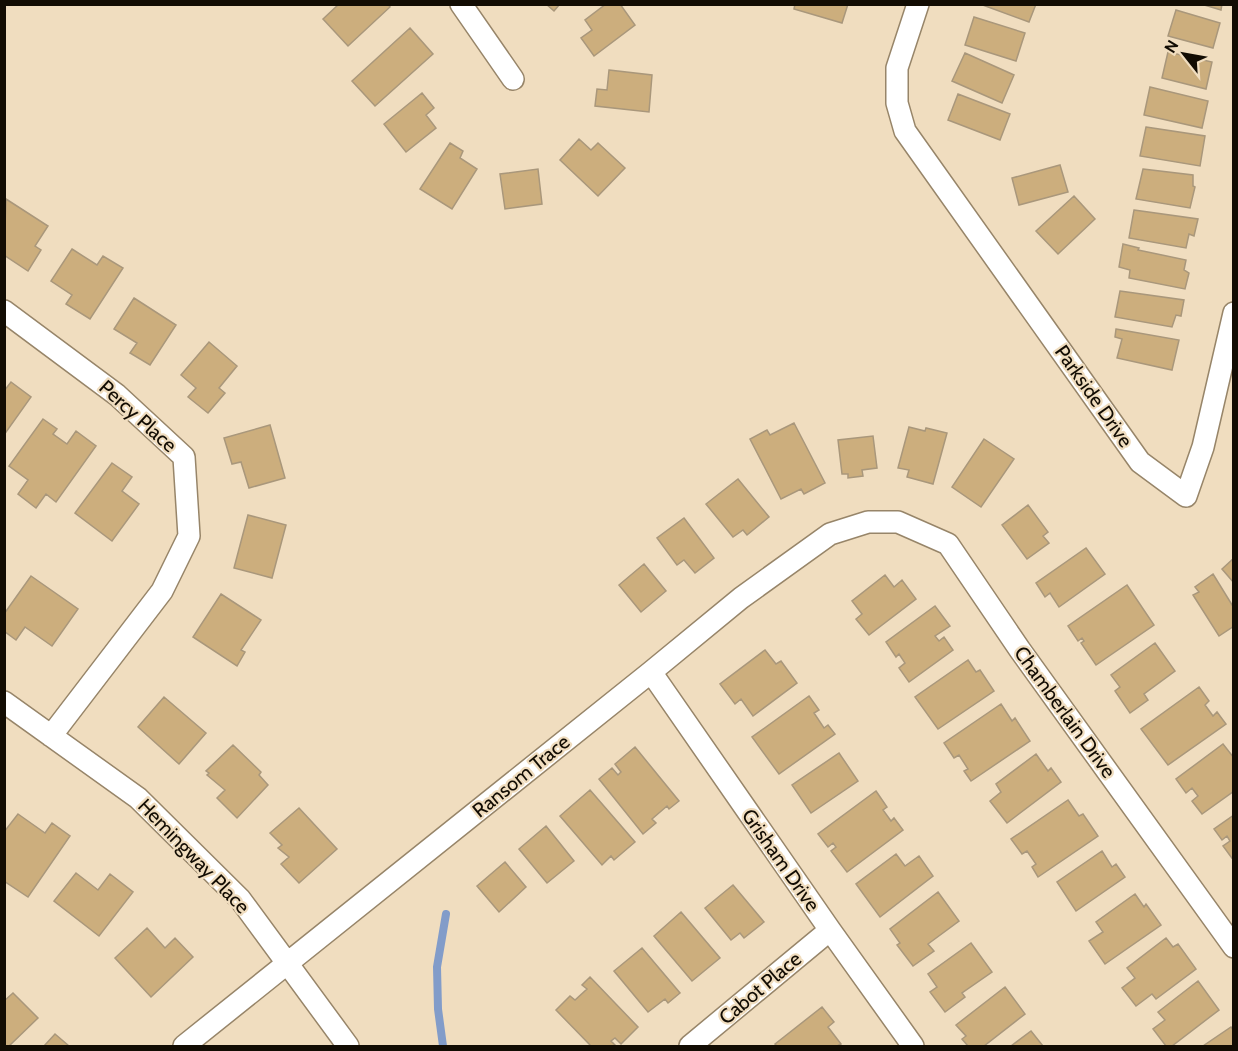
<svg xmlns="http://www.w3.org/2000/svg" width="1238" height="1051" font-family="Cabin,sans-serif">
<rect width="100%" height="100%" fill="#f0ddbf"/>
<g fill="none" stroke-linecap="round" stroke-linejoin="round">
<path stroke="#829cc9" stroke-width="8" d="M 443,1046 L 438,1009 L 437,967 L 446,914"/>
</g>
<path fill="#ccae7d" stroke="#a9977b" stroke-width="1.5" d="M 339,4 L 388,4 L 390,7 L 348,46 L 323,19 Z
M 546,4 L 560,4 L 554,11 Z
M 606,4 L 620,4 L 635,25 L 594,56 L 581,38 L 592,30 L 585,20 Z
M 795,4 L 848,4 L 842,23 L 794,9 Z
M 980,4 L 1036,4 L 1029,22 Z
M 1201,4 L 1222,4 L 1221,10 Z
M 1176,10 L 1220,23 L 1213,48 L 1168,36 Z
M 974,17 L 1025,33 L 1016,61 L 965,45 Z
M 410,28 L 433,54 L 375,106 L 352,81 Z
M 1168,52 L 1212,62 L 1206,89 L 1162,78 Z
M 965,53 L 1014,75 L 1002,103 L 952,81 Z
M 609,70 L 652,75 L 649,112 L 595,106 L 597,89 L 607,90 Z
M 1150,87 L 1208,101 L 1202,128 L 1144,115 Z
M 422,93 L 434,108 L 426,115 L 436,128 L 406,152 L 384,124 Z
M 958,94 L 1010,114 L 1000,140 L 948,120 Z
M 1146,127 L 1205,136 L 1200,166 L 1140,156 Z
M 579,139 L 591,150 L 598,143 L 625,168 L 598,196 L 560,160 Z
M 450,143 L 463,151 L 460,158 L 477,169 L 452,209 L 420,189 Z
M 1060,165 L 1068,192 L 1019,205 L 1012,178 Z
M 538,169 L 542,204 L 505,209 L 500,174 Z
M 1143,169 L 1193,175 L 1193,186 L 1195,187 L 1190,208 L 1136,199 Z
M 1074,196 L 1095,219 L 1058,254 L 1036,231 Z
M 6,199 L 48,226 L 35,246 L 41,250 L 28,271 L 4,255 Z
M 1134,210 L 1198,219 L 1194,236 L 1189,234 L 1186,248 L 1129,238 Z
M 1123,244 L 1139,248 L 1138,250 L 1186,260 L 1184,270 L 1189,273 L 1185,289 L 1129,278 L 1130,270 L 1119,267 Z
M 72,249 L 97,265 L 103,256 L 123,268 L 90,319 L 66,304 L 72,295 L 51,281 Z
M 1120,291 L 1184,300 L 1181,316 L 1176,315 L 1172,327 L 1115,317 Z
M 134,298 L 176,325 L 150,365 L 130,353 L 137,343 L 114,329 Z
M 1116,329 L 1179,340 L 1172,370 L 1117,358 L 1122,339 L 1115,337 Z
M 209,342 L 237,366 L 219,388 L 225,393 L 208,413 L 188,397 L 196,388 L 181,375 Z
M 11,382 L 31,397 L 4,435 L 4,391 Z
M 43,419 L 57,429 L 53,434 L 67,444 L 76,431 L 96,446 L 56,502 L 46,494 L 36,508 L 18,494 L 28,480 L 9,466 Z
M 794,423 L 825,483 L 804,494 L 801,489 L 781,499 L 750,439 L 767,430 L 770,435 Z
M 270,425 L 285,478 L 249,488 L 241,462 L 232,464 L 224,438 Z
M 909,427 L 925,431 L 926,428 L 947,433 L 933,484 L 907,477 L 909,470 L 898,468 Z
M 873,436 L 877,468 L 862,470 L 863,476 L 848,478 L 848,474 L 842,474 L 838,440 Z
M 984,439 L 1014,459 L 981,507 L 952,487 Z
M 112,463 L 132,477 L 122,491 L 139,504 L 112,541 L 75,513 Z
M 738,479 L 769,517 L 747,535 L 743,530 L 733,537 L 706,504 Z
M 1028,505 L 1048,532 L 1043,536 L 1049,543 L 1027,559 L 1002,525 Z
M 248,515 L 286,525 L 272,578 L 234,568 Z
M 684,518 L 714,558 L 695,573 L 684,560 L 677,565 L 657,538 Z
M 1086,548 L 1105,574 L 1059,607 L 1050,593 L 1045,597 L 1036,583 Z
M 1234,558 L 1234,583 L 1222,569 Z
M 644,564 L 666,591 L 641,612 L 619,585 Z
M 1213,574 L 1234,608 L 1234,626 L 1219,636 L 1193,595 L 1199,592 L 1195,587 Z
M 885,575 L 894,587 L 902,580 L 916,599 L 869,635 L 856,619 L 862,614 L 852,601 Z
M 31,576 L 78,609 L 52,646 L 25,627 L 16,640 L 4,631 L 4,614 Z
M 1127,585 L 1154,625 L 1096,665 L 1081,643 L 1084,641 L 1082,638 L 1078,641 L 1068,626 Z
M 221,594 L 261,620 L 241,650 L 245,652 L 237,666 L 193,637 Z
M 935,606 L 950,626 L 935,636 L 939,641 L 944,637 L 953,650 L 909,682 L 899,668 L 905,663 L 899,654 L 896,657 L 886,642 Z
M 1155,643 L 1175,671 L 1144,694 L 1148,700 L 1130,713 L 1115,691 L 1120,687 L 1111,675 Z
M 765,650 L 776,664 L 781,661 L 797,683 L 753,716 L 741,699 L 735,704 L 720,684 Z
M 968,660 L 976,672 L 980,670 L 994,691 L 938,729 L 915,697 Z
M 1199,687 L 1209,701 L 1205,705 L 1213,716 L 1217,712 L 1226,724 L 1168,765 L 1141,729 Z
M 809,696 L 819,710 L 814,713 L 824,728 L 828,725 L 835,734 L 779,774 L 752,737 Z
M 164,697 L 206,733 L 179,764 L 138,727 Z
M 1001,704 L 1012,721 L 1015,718 L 1030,741 L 971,781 L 964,771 L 968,769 L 959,755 L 954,758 L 944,743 Z
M 1223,744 L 1234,758 L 1234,791 L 1202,814 L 1192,801 L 1198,796 L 1192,788 L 1186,793 L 1176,779 Z
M 233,745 L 261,772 L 259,775 L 268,785 L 237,818 L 217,798 L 225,790 L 207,775 L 209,773 L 206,771 Z
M 635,747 L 679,801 L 669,809 L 667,806 L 652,819 L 656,823 L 643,834 L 599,779 L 612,768 L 618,775 L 621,772 L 615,764 Z
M 839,753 L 858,781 L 811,813 L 792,785 Z
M 1036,754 L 1048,771 L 1051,768 L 1061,782 L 1007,823 L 990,801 L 1001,792 L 996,784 Z
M 590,790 L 635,842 L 614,860 L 611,856 L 602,865 L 560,816 Z
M 876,791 L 887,807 L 883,810 L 891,821 L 894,818 L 903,830 L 847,872 L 831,851 L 836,847 L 833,843 L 828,847 L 818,834 Z
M 1068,800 L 1079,816 L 1083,814 L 1098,836 L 1038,877 L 1032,867 L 1036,864 L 1027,851 L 1022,854 L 1011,839 Z
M 299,808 L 337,849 L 299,883 L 281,864 L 289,857 L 278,848 L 282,845 L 270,833 Z
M 18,814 L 45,833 L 52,823 L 70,836 L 28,897 L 4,881 L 4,832 Z
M 1234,815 L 1234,861 L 1223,846 L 1230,841 L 1227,836 L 1222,840 L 1214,829 Z
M 546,826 L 574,861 L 547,883 L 519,849 Z
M 1102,851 L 1112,867 L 1116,864 L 1125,877 L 1076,911 L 1057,882 Z
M 896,854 L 905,866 L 919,856 L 933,876 L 880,917 L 856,884 Z
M 505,862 L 526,887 L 499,912 L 477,886 Z
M 76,873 L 98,890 L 110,874 L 133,892 L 99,936 L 54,901 Z
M 733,885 L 764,922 L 744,938 L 740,933 L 731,940 L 705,908 Z
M 938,892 L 959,921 L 928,944 L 934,951 L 913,966 L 897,945 L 900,943 L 890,929 Z
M 1135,894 L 1144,907 L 1146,904 L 1161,925 L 1105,964 L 1089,941 L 1103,932 L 1096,922 Z
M 681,912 L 720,958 L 692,981 L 654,936 Z
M 147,928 L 165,948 L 175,938 L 193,957 L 151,997 L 115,958 Z
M 1166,938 L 1173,947 L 1178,944 L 1196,969 L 1156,999 L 1152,994 L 1136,1006 L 1122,988 L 1135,978 L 1127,968 Z
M 971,943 L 992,972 L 962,993 L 965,997 L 945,1012 L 930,992 L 937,987 L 928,974 Z
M 642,948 L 680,993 L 668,1003 L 665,999 L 648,1012 L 614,971 Z
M 590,977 L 638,1027 L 621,1044 L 615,1038 L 611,1041 L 616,1046 L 591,1046 L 556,1010 L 570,996 L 575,1000 L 587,989 L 582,985 Z
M 1198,981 L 1219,1010 L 1172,1046 L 1166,1046 L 1153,1029 L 1165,1020 L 1158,1012 Z
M 1005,987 L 1025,1014 L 984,1046 L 968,1046 L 962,1039 L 966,1036 L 956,1025 Z
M 13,993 L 38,1018 L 9,1046 L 4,1046 L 4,1001 Z
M 822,1007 L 834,1022 L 828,1027 L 841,1044 L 837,1046 L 777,1046 L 775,1044 Z
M 1231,1027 L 1234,1031 L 1234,1046 L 1203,1046 Z
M 1031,1031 L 1043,1046 L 1011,1046 Z
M 55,1034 L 69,1046 L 44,1046 Z"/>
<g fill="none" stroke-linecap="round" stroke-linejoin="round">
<g stroke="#978569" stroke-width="24">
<path id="street" d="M 461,4 L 513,79
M 918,4 L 897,68 L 897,103 L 905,131 L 1140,462 L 1186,496 L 1203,447 L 1234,313
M 4,311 L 117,395 L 184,457 L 189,536 L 162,591 L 51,736
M 651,672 L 830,930 L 913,1046
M 4,702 L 138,798 L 240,899 L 348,1046
M 184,1046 L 651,672 L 741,598 L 830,534 L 868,522 L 898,522 L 948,544 L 1020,650 L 1234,947
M 690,1046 L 830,930"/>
</g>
<use href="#street" stroke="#fff" stroke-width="21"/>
</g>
<g text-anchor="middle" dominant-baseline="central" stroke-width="4.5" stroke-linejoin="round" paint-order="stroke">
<g font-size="20" fill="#120c03" stroke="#f0ddbf">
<text transform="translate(1094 396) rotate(55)">Parkside Drive</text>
<text transform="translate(138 416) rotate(42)">Percy Place</text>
<text transform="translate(1065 712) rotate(54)">Chamberlain Drive</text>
<text transform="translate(521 776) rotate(-39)">Ransom Trace</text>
<text transform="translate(194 856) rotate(46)">Hemingway Place</text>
<text transform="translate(781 860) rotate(55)">Grisham Drive</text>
<text transform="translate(760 988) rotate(-40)">Cabot Place</text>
</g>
</g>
<rect width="1238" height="1051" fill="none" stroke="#120c03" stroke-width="12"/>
<g transform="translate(1184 54) rotate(301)" stroke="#f0ddbf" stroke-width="4.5" paint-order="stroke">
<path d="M0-4.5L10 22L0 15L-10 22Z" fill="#120c03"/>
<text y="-9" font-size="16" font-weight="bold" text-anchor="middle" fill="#120c03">N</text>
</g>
</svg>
